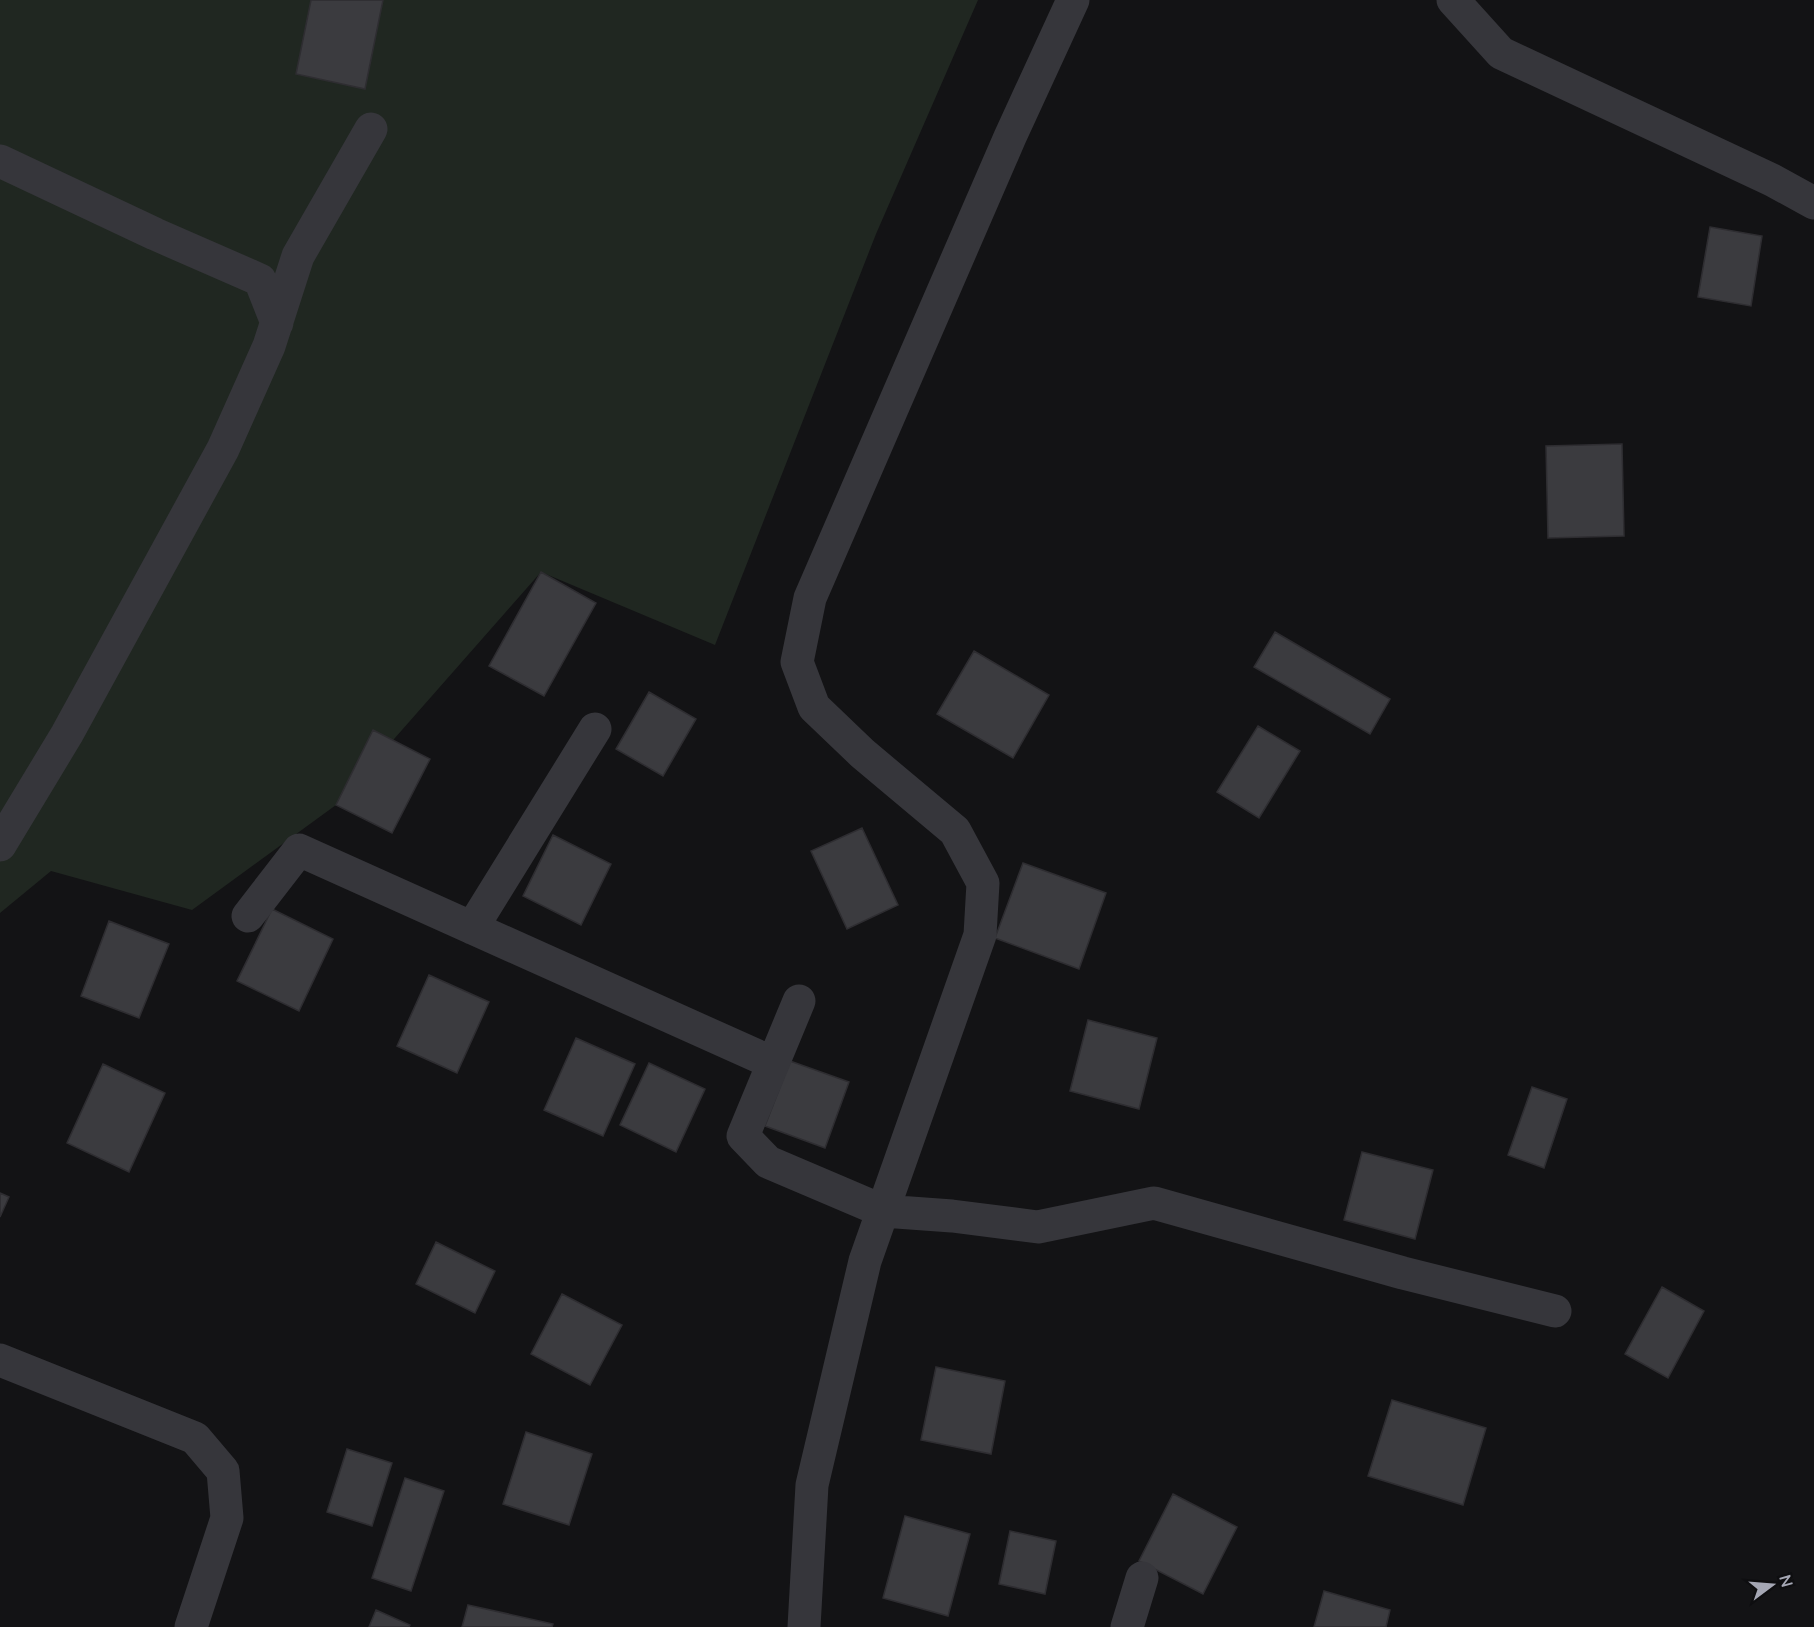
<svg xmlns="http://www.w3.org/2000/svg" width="1814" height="1627" font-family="'Nunito Sans',sans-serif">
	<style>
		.green { fill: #202721 }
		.building { fill: #3b3b3f; stroke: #2e2d31; stroke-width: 1.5 }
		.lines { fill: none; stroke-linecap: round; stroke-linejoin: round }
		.minor { stroke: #36363b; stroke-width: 33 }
	</style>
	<rect width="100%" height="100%" fill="#131315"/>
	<path class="green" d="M 0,0 L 978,0 L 876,234 L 715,645 L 541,572 L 336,805 L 192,910 L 51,871 L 0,913 Z"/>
	<path class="building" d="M 311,0 L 383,0 L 365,89 L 296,74 Z
		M 1710,227 L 1762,236 L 1751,306 L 1698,297 Z
		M 1622,444 L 1624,536 L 1548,538 L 1546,446 Z
		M 541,572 L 596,603 L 544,696 L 489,666 Z
		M 1275,632 L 1390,699 L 1370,734 L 1254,667 Z
		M 974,651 L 1049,695 L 1013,758 L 937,714 Z
		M 649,692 L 696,719 L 663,776 L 616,749 Z
		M 1258,726 L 1300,751 L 1259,818 L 1217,792 Z
		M 373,730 L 430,759 L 392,833 L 336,805 Z
		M 862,828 L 898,905 L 847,929 L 811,851 Z
		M 553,835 L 611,864 L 581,925 L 523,896 Z
		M 1023,863 L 1106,893 L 1079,969 L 995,938 Z
		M 272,909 L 333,939 L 299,1011 L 237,981 Z
		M 109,921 L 169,944 L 139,1018 L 81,996 Z
		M 429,975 L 489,1002 L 457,1073 L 397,1046 Z
		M 1088,1020 L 1157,1038 L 1139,1109 L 1070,1091 Z
		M 576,1038 L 635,1064 L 603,1136 L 544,1110 Z
		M 790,1061 L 849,1082 L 825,1148 L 765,1126 Z
		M 649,1063 L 705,1089 L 676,1152 L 620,1125 Z
		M 103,1064 L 165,1093 L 129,1172 L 67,1143 Z
		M 1532,1087 L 1567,1099 L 1544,1168 L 1508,1155 Z
		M 1362,1152 L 1433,1170 L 1415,1239 L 1344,1220 Z
		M 0,1193 L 9,1197 L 0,1217 Z
		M 436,1242 L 495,1271 L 475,1313 L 416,1284 Z
		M 1662,1287 L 1704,1311 L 1668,1378 L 1625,1354 Z
		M 562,1294 L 622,1325 L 590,1385 L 531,1354 Z
		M 936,1367 L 1005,1381 L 991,1454 L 921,1440 Z
		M 1392,1400 L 1486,1428 L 1463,1505 L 1368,1476 Z
		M 526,1432 L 592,1454 L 569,1525 L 503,1504 Z
		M 347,1449 L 392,1463 L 372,1526 L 327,1512 Z
		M 405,1478 L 444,1491 L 411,1591 L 372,1578 Z
		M 1173,1494 L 1237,1527 L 1203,1594 L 1139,1561 Z
		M 905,1516 L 970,1534 L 948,1616 L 883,1598 Z
		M 1010,1531 L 1056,1541 L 1045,1594 L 999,1584 Z
		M 1324,1591 L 1390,1610 L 1386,1627 L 1314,1627 Z
		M 468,1605 L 553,1624 L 552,1627 L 462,1627 Z
		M 376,1610 L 410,1625 L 409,1627 L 369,1627 Z"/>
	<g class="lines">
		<path class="minor" d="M 1453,0 L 1501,53 L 1772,180 L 1814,203
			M 0,161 L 155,234 L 260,280 L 277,323
			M 0,845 L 67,734 L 223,449 L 269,346 L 298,256 L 371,129
			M 248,916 L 299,850 L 773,1063
			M 472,928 L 595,729
			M 799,1001 L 743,1136 L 768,1162 L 883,1211 L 952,1216 L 1038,1227 L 1154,1203 L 1403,1273 L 1555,1311
			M 0,1360 L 195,1438 L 223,1471 L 227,1518 L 191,1627
			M 804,1627 L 812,1485 L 865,1261 L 980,935 L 983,883 L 955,831 L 862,753 L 814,707 L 797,662 L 810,598 L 1010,137 L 1073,0
			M 1127,1627 L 1142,1578"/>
	</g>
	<g transform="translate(1772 1585) rotate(74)" stroke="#0e0e10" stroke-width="4.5" paint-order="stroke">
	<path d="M0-4.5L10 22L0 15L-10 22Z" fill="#a5a7b4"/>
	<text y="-9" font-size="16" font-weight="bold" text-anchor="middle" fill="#a5a7b4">N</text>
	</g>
</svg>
